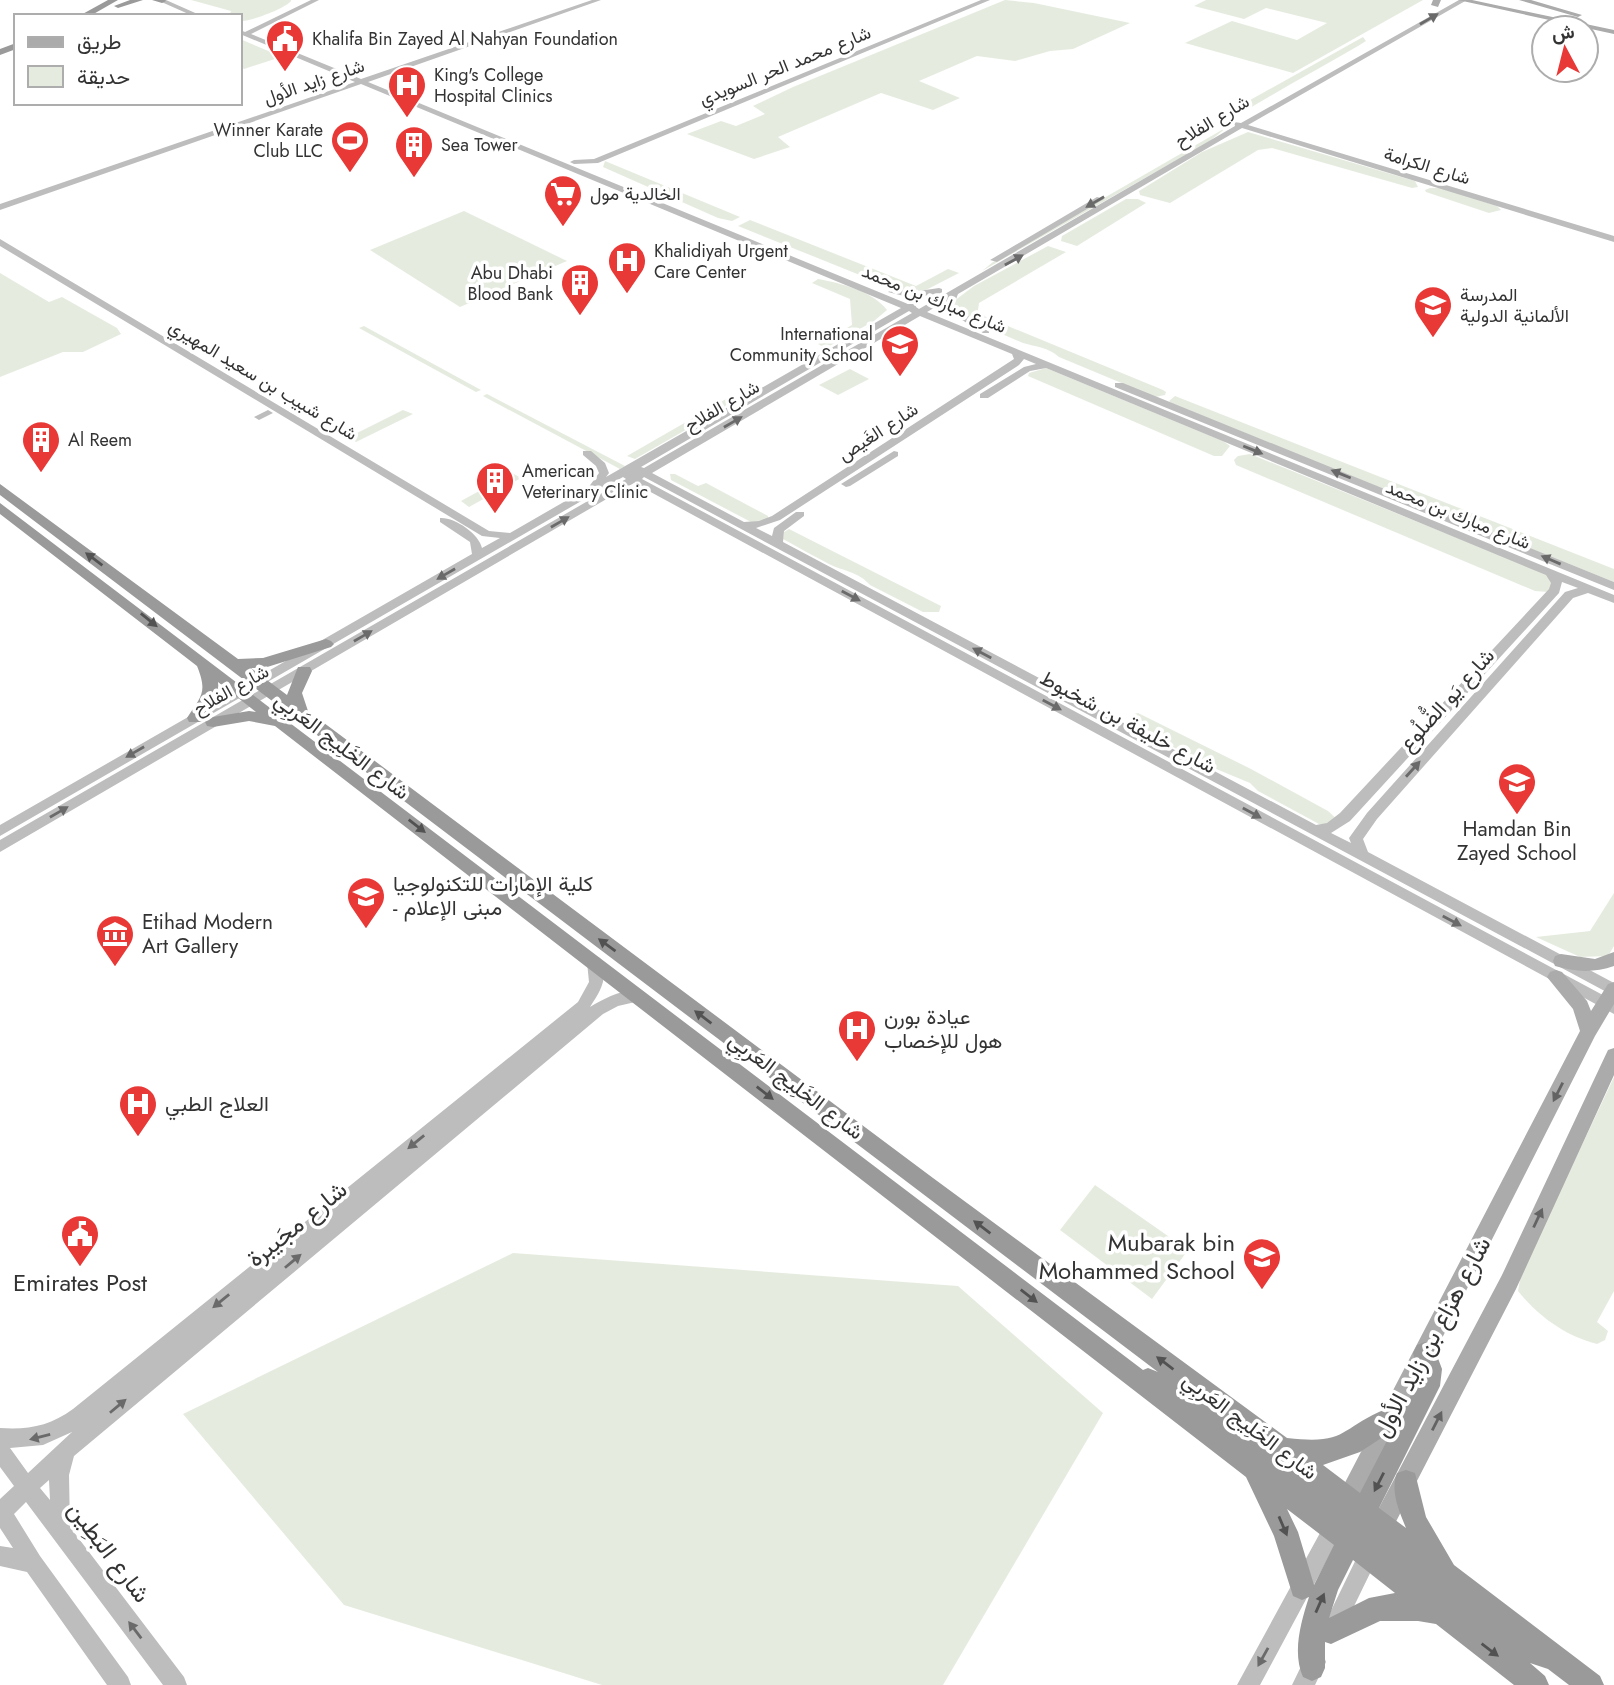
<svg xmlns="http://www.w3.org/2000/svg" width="1614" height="1685" font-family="Jost,Vazirmatn,sans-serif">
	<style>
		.green { fill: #e5ecdf }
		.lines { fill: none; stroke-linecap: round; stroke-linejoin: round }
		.secondary { fill: #bdbdbd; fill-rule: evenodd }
		.primary { fill: #ababab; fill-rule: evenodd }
		.highway { fill: #9a9a9a; fill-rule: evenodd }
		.oneway { fill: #6a6a6a }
		.oneway2 { fill: #525252 }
		.oneway3 { fill: #636363 }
		.labels { text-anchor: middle; stroke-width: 7; stroke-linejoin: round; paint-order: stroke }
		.far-poi-label { font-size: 18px; fill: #333; stroke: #fff; text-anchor: start }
		.far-street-label { font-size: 18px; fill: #333; stroke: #fff }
		.street-label { font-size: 21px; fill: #333; stroke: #fff }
		.poi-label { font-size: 21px; fill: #333; stroke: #fff; text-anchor: start }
		.near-street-label { font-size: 24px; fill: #333; stroke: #fff }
		.near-poi-label { font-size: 24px; fill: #333; stroke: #fff; text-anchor: end }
	</style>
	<rect width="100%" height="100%" fill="#fff"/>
	<path class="green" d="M 191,0 L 291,0 L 291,1 C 286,8 252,21 242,21 L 240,16 L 229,16 L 231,11 Z
		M 1005,0 L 1034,3 L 1130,23 L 1073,49 L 1050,51 L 1015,61 L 977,56 L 919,81 L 960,98 L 933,110 L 881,93 L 778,137 L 790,147 L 754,159 L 687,134 L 721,121 L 736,126 L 765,114 L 753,106 L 793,87 Z
		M 1206,0 L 1423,0 L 1293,73 L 1185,43 L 1232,21 L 1297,40 L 1327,23 L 1266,8 L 1244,19 L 1194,6 Z
		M 1363,37 L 1366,41 L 1358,46 C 1317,70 1277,91 1237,116 L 1227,113 Z
		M 240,39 L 278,55 L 278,58 L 244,69 L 240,66 Z
		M 1227,127 L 1210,141 L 982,271 L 993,262 Z
		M 1248,132 L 1415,181 L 1418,187 L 1412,188 L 1272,148 L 1258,150 L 1170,203 L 1140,195 L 1139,191 L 1202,152 Z
		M 605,161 L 740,217 L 732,221 L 718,218 L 603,167 Z
		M 1430,188 L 1441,188 L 1497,206 L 1501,210 L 1489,213 L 1426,192 L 1425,190 Z
		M 1126,199 L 1138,199 L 1146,203 L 1077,246 L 1061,241 L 1062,236 Z
		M 464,211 L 567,261 L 460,307 L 370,250 Z
		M 750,220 L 916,286 L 948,269 L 959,273 L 924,291 L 902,292 L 738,226 Z
		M 1048,246 L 1066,252 L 979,303 L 978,310 L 986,317 L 1163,390 L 1166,392 L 1165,395 L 1155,397 L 1059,357 C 1048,347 1036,347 1023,343 C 999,333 976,322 953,310 L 954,301 L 974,286 Z
		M 0,273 L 49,302 L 62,297 L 117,328 L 121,334 L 83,352 L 63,352 L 0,377 Z
		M 818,279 C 840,283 873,291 887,310 L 874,321 L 826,348 L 818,344 L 852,325 L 850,299 L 812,283 Z
		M 364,326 L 481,390 L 476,392 L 359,328 Z
		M 1046,368 L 1223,441 L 1230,446 L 1222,456 L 1214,456 L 1028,376 L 1029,373 Z
		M 850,369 L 869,379 L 838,395 L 819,385 Z
		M 487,394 L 625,466 L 620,469 L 483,396 Z
		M 1175,396 L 1614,569 L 1614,582 L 1171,403 L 1169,401 Z
		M 726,399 L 728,402 L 724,408 L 635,459 L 627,456 Z
		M 403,410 L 413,414 L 356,442 L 349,437 Z
		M 1250,454 L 1549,575 L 1554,581 L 1548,592 L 1535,591 L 1236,465 L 1234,460 L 1238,456 Z
		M 512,473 L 521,478 L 469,507 L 461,501 Z
		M 670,474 L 675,474 L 698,486 L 706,483 L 768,516 L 768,520 L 751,522 L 671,480 Z
		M 789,529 L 941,606 L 939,612 L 923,612 L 870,585 C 859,572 843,571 829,564 C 814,556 799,548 783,539 L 784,532 Z
		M 1138,713 L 1251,769 L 1328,811 L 1339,821 L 1327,826 L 1319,824 L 1258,791 L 1250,783 L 1209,766 L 1137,728 L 1132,720 L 1134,714 Z
		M 1614,893 L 1614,946 L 1608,956 L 1580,957 L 1536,937 L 1590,931 Z
		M 1614,1077 L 1614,1291 L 1597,1322 L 1608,1331 L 1605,1340 L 1597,1344 C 1565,1336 1538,1316 1518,1291 L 1521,1274 Z
		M 1095,1185 L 1188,1250 L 1152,1299 L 1060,1230 Z
		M 513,1253 L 958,1286 L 1103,1413 L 943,1685 L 602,1685 L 344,1605 L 183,1414 Z"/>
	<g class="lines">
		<path class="secondary" d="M 157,0 L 166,0 L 202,16 L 193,16 Z
			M 311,0 L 319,0 L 251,34 L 361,79 L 592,0 L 601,0 L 368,82 L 908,304 L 915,304 L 916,307 L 919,309 L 1235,126 L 1234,122 L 1241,123 L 1459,0 L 1467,0 L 1248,125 L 1614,236 L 1614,242 L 1242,128 L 958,294 L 953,307 L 989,329 L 989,333 L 983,333 L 946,310 L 944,302 L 927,312 L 1614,595 L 1614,603 L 1588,593 L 1573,598 L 1377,819 L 1363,839 L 1368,852 L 1614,983 L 1614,996 L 644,477 L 642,479 L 1614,1001 L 1614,1014 L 634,483 L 0,852 L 0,840 L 626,479 L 623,477 L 0,836 L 0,825 L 472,554 L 470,542 L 440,522 L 440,518 C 455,517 479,534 482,548 L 500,538 L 482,536 L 0,246 L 0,239 L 489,531 L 510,533 L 588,488 L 599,473 L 596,466 L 583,455 L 583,451 L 591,451 L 605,463 L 609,473 L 606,477 L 901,308 L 361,84 L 0,210 L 0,204 L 355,82 L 240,34 L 240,30 L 245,32 ZM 909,311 L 912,313 L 644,468 L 641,467 ZM 920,316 L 1012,354 L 1014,359 L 772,516 L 759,521 L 744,522 L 652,473 ZM 1024,359 L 1036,364 L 1024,367 L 980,394 L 980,398 L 988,398 L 1030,371 L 1046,368 L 1546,575 L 1551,583 L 1549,589 L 1340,813 L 1327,823 L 1316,825 L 783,542 L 784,531 L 804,516 L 804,512 L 796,512 L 774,528 L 772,536 L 756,528 L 780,520 L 1019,365 ZM 1562,582 L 1578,588 L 1565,592 L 1367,813 L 1349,838 L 1351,843 L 1331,833 L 1350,821 L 1559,593 Z
			M 981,0 L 990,0 L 598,163 L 574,164 L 570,162 L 574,160 L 594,159 Z
			M 1097,197 L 1104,199 L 997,262 L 990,260 Z
			M 939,288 L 942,289 L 942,293 L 912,298 L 888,292 L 893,289 L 912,292 Z
			M 1115,383 L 1123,383 L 1614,582 L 1614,590 L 1115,387 Z
			M 268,410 L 273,413 L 259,420 L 254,417 Z
			M 894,451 L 898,452 L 898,456 L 850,486 L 846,487 L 841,484 Z
			M 595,956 L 600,958 C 609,978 601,990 590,1007 C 604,998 628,986 644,992 L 647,996 L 644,1000 L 618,1006 L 603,1014 L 74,1456 L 69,1475 L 70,1527 L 184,1677 L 187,1685 L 163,1685 L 26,1502 L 14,1514 L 40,1556 L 128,1677 L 131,1685 L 107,1685 L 27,1572 L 0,1566 L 0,1546 L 13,1548 L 0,1528 L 0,1499 L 14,1486 L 0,1467 L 0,1428 C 28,1430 50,1426 73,1409 L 578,1002 L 589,982 L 587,962 L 590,958 ZM 72,1432 L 28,1473 L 10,1448 L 43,1445 ZM 49,1480 L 50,1500 L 40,1488 Z
			M 1333,1519 L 1340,1522 L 1343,1529 L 1340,1536 L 1260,1685 L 1237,1685 L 1326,1522 Z
			M 1368,1546 L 1375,1549 L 1378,1556 L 1375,1563 L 1340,1635 L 1333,1638 L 1326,1635 L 1323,1628 L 1326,1621 L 1361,1549 Z
			M 1315,1651 L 1323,1654 L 1326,1662 L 1315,1685 L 1292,1685 L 1307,1654 Z"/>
		<path class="primary" d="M 1433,0 L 1441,0 L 1438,7 L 1431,5 Z
			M 1458,0 L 1472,0 L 1614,30 L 1614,34 Z
			M 1519,0 L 1531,0 L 1582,15 L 1578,17 Z
			M 1614,952 L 1614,966 C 1594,973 1575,972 1555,966 L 1553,961 L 1555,956 L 1561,954 L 1595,959 Z
			M 1556,970 L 1562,972 L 1587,1001 L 1591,1011 L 1608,984 L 1614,982 L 1614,1004 L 1595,1036 L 1353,1514 L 1345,1517 L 1337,1514 L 1334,1506 L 1337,1498 L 1580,1031 L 1573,1009 L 1547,977 L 1550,972 Z
			M 1614,1048 L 1614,1075 L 1516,1289 L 1387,1539 L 1379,1542 L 1371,1539 L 1368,1531 L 1371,1523 L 1502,1275 L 1608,1050 Z"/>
		<path class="highway" d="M 108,0 L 118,0 L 90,16 L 79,16 Z
			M 130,0 L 143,0 L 118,8 L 114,6 Z
			M 152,0 L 165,0 L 166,1 L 162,3 Z
			M 16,43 L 16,49 L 0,55 L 0,49 Z
			M 0,484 L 238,659 L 263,658 L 326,639 L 331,641 L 334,644 L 331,647 L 264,668 L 251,668 L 287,695 L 298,667 L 310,667 L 312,671 L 302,693 L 308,711 L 933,1178 L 1287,1438 C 1348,1445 1338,1429 1386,1409 L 1394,1413 L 1398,1420 C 1411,1395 1422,1382 1413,1353 L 1417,1345 L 1425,1342 L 1433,1345 L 1442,1369 L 1440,1386 L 1379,1508 L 1406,1528 C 1399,1511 1390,1491 1397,1473 L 1406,1470 L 1415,1473 L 1426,1517 L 1454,1565 L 1600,1676 L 1604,1685 L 1569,1685 L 1548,1669 L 1530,1663 L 1545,1676 L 1549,1685 L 1514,1685 L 1436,1624 L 1418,1621 L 1380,1621 L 1331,1644 L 1325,1642 L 1325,1668 L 1321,1677 L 1312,1681 L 1303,1677 C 1292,1652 1301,1622 1309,1597 L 1302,1600 L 1293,1596 L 1274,1536 L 1246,1477 L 275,726 L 249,721 L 213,727 L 207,726 L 205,722 L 207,718 L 249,711 L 256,712 L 218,682 L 219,697 L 201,722 L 189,722 L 187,718 C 201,696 208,693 197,666 L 0,514 L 0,503 L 1143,1370 L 1148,1368 L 1158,1372 L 0,495 ZM 1392,1431 L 1360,1493 L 1323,1465 L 1360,1452 ZM 1287,1509 L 1334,1545 L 1314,1585 L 1298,1532 ZM 1353,1560 L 1395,1593 L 1369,1598 L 1329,1618 L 1338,1590 Z"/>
	</g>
	<defs><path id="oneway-solid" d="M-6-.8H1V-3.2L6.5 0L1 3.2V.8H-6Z" transform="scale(1.75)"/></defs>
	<g class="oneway">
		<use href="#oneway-solid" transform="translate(1429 19) rotate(-30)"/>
		<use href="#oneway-solid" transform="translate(1095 202) rotate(150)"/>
		<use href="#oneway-solid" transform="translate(1014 260) rotate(-29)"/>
		<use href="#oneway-solid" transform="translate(733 422) rotate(-30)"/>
		<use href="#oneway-solid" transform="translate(1253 450) rotate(22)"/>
		<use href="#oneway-solid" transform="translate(1341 474) rotate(-158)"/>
		<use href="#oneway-solid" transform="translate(560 522) rotate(-30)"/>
		<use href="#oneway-solid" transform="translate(1551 560) rotate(-157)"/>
		<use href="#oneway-solid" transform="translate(446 574) rotate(150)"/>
		<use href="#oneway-solid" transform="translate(851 596) rotate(28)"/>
		<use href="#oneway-solid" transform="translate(363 636) rotate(-30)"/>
		<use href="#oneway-solid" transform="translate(982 653) rotate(-152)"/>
		<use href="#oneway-solid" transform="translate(1052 705) rotate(28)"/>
		<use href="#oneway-solid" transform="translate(135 752) rotate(150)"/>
		<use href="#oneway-solid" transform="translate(1413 769) rotate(-48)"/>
		<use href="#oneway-solid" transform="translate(59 812) rotate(-30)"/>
		<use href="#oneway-solid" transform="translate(1252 813) rotate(29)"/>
		<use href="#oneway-solid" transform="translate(1452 921) rotate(28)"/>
		<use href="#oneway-solid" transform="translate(416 1142) rotate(141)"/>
		<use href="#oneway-solid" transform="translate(293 1261) rotate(-40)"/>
		<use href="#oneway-solid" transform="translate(221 1301) rotate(141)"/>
		<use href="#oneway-solid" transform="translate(118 1406) rotate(-40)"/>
		<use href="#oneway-solid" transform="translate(40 1437) rotate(166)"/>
		<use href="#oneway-solid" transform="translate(135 1630) rotate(-127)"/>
		<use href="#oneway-solid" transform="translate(1263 1657) rotate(119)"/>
	</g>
	<g class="oneway2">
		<use href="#oneway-solid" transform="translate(94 559) rotate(-143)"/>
		<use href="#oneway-solid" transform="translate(149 620) rotate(39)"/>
		<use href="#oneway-solid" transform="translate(417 826) rotate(38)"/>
		<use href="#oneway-solid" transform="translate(607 945) rotate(-144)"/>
		<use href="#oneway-solid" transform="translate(703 1017) rotate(-143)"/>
		<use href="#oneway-solid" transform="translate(765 1093) rotate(38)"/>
		<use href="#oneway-solid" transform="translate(982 1227) rotate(-143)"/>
		<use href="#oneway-solid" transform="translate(1029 1296) rotate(38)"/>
		<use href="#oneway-solid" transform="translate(1165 1363) rotate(-143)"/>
		<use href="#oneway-solid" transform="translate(1379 1482) rotate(117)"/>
		<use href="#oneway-solid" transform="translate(1283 1526) rotate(67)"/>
		<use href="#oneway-solid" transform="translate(1320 1603) rotate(-66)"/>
		<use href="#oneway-solid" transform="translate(1490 1650) rotate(37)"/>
	</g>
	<g class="oneway3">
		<use href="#oneway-solid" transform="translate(1558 1092) rotate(117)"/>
		<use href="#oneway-solid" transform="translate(1538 1218) rotate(-65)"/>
		<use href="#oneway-solid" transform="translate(1437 1421) rotate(-63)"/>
	</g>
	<defs>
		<symbol id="civic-pin" viewBox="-11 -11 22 30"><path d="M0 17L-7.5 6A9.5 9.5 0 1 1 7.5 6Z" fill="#e83937" stroke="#fff"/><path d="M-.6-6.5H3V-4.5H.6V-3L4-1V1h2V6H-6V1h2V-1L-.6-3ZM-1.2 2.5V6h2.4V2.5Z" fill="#fff"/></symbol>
		<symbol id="hospital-pin" viewBox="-11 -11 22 30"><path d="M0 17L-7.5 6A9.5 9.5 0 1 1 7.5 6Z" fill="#e83937" stroke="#fff"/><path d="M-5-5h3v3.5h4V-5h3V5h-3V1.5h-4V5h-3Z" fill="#fff"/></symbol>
		<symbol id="stadium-pin" viewBox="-11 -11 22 30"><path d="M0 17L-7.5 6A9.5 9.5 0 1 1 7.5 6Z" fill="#e83937" stroke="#fff"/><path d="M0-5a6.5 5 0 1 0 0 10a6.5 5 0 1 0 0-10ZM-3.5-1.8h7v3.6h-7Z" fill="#fff"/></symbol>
		<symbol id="building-pin" viewBox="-11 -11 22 30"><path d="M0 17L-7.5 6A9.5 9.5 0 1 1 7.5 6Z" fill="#e83937" stroke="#fff"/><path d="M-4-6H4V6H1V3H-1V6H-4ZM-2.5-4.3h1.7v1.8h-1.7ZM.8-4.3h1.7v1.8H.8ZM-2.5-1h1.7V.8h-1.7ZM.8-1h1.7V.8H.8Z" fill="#fff"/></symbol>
		<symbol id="supermarket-pin" viewBox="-11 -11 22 30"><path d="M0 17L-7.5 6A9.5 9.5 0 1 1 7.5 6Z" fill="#e83937" stroke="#fff"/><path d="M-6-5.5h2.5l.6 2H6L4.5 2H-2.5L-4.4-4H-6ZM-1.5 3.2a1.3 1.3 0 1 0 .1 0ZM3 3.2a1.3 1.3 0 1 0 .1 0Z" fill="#fff"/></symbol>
		<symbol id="school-pin" viewBox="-11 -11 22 30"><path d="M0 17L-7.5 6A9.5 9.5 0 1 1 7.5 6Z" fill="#e83937" stroke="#fff"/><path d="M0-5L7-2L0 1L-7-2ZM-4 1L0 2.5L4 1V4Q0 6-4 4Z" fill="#fff"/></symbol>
		<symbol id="museum-pin" viewBox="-11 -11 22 30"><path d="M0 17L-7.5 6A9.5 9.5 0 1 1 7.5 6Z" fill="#e83937" stroke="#fff"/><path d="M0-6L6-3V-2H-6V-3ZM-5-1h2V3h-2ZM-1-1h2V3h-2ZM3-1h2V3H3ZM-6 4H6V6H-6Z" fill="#fff"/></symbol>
	</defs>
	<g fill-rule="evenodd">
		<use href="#civic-pin" x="263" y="17" width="44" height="60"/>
		<use href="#hospital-pin" x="385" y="63" width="44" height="60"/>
		<use href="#stadium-pin" x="328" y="118" width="44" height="60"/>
		<use href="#building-pin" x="392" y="123" width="44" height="60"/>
		<use href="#supermarket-pin" x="541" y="172" width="44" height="60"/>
		<use href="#hospital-pin" x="605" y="239" width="44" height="60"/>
		<use href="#building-pin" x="558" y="261" width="44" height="60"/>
		<use href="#school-pin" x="1411" y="283" width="44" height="60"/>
		<use href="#school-pin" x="878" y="322" width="44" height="60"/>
		<use href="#building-pin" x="19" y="418" width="44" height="60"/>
		<use href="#building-pin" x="473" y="459" width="44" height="60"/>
		<use href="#school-pin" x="1495" y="760" width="44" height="60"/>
		<use href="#school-pin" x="344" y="874" width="44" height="60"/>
		<use href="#museum-pin" x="93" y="912" width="44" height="60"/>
		<use href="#hospital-pin" x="835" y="1007" width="44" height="60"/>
		<use href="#hospital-pin" x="116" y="1082" width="44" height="60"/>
		<use href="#civic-pin" x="58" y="1212" width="44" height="60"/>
		<use href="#school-pin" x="1240" y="1235" width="44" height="60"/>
	</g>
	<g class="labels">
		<g class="far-poi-label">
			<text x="312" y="45">Khalifa Bin Zayed Al Nahyan Foundation</text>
			<text x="434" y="81">King's College<tspan x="434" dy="21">Hospital Clinics</tspan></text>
			<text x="323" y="136" text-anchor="end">Winner Karate<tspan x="323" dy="21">Club LLC</tspan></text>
			<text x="441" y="151">Sea Tower</text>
			<text x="590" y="200">الخالدية مول</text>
			<text x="654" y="257">Khalidiyah Urgent<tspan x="654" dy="21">Care Center</tspan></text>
			<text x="553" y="279" text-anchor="end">Abu Dhabi<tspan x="553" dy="21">Blood Bank</tspan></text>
			<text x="1460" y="301">المدرسة<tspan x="1460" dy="21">الألمانية الدولية</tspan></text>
			<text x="873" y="340" text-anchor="end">International<tspan x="873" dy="21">Community School</tspan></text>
			<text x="68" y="446">Al Reem</text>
			<text x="522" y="477">American<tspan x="522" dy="21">Veterinary Clinic</tspan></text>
		</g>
		<g class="far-street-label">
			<text transform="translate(785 66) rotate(-22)" y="6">شارع محمد الحر السويدي</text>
			<text transform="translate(314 82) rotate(-19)" y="6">شارع زايد الأول</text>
			<text transform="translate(1212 121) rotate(-31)" y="6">شارع الفلاح</text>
			<text transform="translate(1427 166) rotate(17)" y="6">شارع الكرامة</text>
			<text transform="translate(934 299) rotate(22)" y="6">شارع مبارك بن محمد</text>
			<text transform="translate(263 380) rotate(31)" y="6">شارع شبيب بن سعيد المهيري</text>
			<text transform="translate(722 406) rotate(-30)" y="6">شارع الفلاح</text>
			<text transform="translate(878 432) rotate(-33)" y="6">شارع الغَيص</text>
			<text transform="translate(1458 515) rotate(22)" y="6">شارع مبارك بن محمد</text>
			<text transform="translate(231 690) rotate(-29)" y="6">شارع الفلاح</text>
		</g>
		<g class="street-label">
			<text transform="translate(1447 700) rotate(-48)" y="7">شارع يَو الضُّلُوع</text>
			<text transform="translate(1128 722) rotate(28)" y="7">شارع خليفة بن شخبوط</text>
			<text transform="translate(342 746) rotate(37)" y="7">شارع الخَلِيج العَربِي</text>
			<text transform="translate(796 1086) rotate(37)" y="7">شارع الخَلِيج العَربِي</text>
			<text transform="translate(1250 1426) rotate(37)" y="7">شارع الخَلِيج العَربِي</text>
		</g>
		<g class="poi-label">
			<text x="1517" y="836" text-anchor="middle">Hamdan Bin<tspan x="1517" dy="24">Zayed School</tspan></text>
			<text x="393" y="891">كلية الإمارات للتكنولوجيا<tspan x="393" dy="24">- مبنى الإعلام</tspan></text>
			<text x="142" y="929">Etihad Modern<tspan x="142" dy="24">Art Gallery</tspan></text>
			<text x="884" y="1024">عيادة بورن<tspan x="884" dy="24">هول للإخصاب</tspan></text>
			<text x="165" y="1111">العلاج الطبي</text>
		</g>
		<g class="near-street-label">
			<text transform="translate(297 1224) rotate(-39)" y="8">شارع مجَيبرة</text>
			<text transform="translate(1432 1337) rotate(-62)" y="8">شارع هزاع بن زايد الأول</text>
			<text transform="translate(109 1552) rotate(53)" y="8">شارع البَطِين</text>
		</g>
		<g class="near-poi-label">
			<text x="1235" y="1251">Mubarak bin<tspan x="1235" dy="28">Mohammed School</tspan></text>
			<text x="80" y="1291" text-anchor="middle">Emirates Post</text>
		</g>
	</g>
	<rect x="14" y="14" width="228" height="91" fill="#ffffff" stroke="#adadad" stroke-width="2"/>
	<rect x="28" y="37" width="35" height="10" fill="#ababab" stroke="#adadad" stroke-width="2"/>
	<text x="77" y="49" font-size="21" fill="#333333">طريق</text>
	<rect x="28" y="66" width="35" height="21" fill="#e5ecdf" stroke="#adadad" stroke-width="2"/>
	<text x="77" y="84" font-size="21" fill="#333333">حديقة</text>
	<g transform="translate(1565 49) rotate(353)"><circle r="33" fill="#ffffff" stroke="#adadad" stroke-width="2"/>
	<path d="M0-5L12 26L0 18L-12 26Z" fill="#e83937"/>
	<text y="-10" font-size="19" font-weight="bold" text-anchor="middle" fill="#333333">ش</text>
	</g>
</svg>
